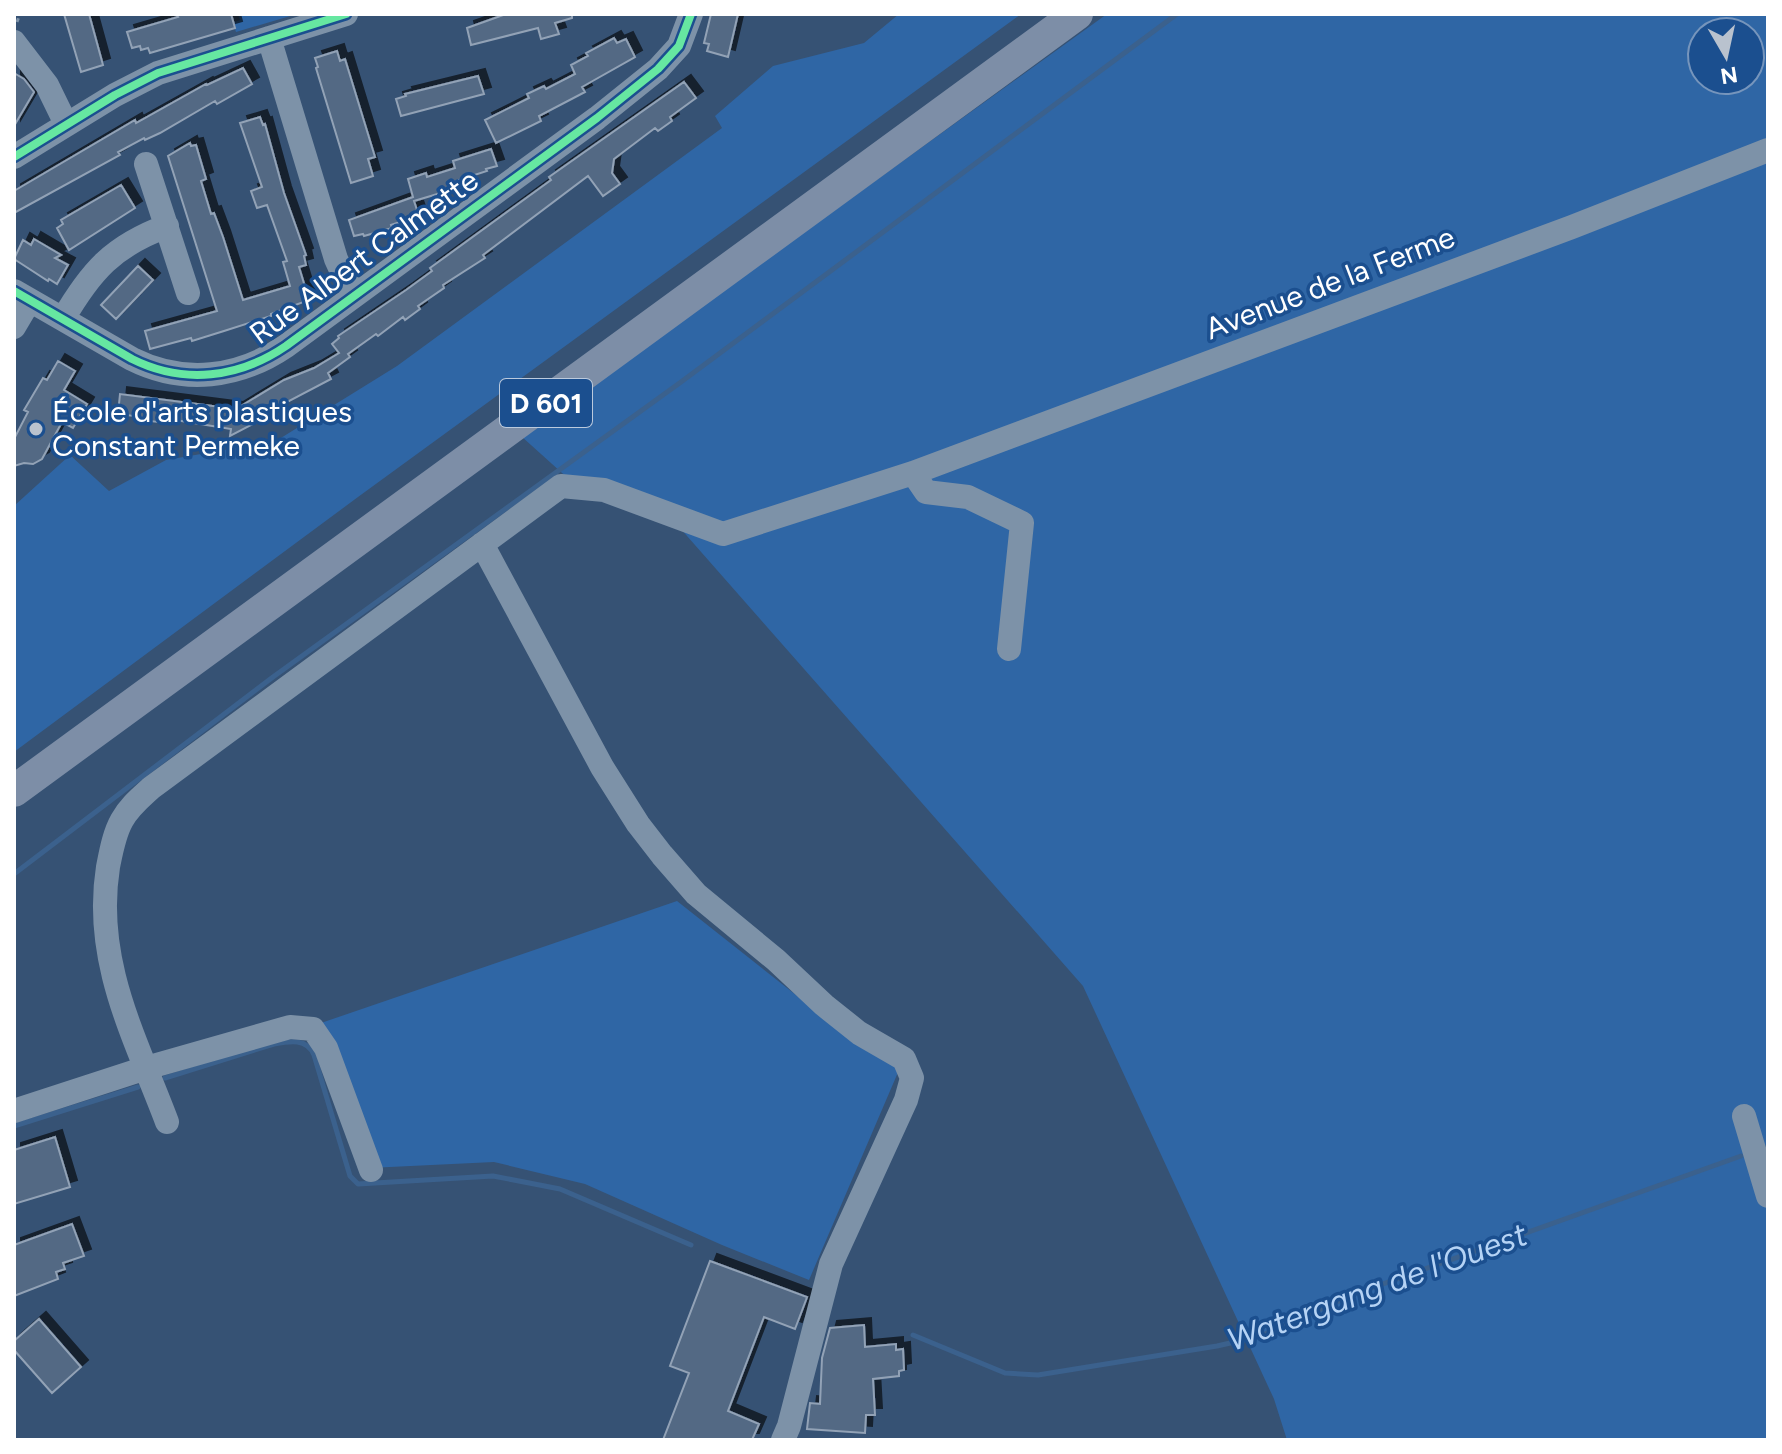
<svg xmlns="http://www.w3.org/2000/svg" width="1782" height="1454" font-family="Figtree,sans-serif">
	<style>
		.green { fill: #2f66a5; fill-rule: evenodd }
		.lines { fill: none; stroke-linecap: round; stroke-linejoin: round }
		.stream { stroke: #3b618d; stroke-width: 5 }
		.building { fill: #526984; stroke: #92a2b6; stroke-width: 2; filter: url(#shadow) }
		.path { stroke: #7d92a8; stroke-width: 3; stroke-dasharray: 4 6; stroke-linecap: butt }
		.minor { stroke: #7d92a8; stroke-width: 24 }
		.major { stroke: #7d8ea7; stroke-width: 32 }
		.cycleway-casing { stroke: #1b4f8f; stroke-width: 13 }
		.cycleway { stroke: #66e7a1; stroke-width: 8 }
		.poi-dot { fill: #b9c2ce; stroke: #1b4f8f; stroke-width: 3 }
		.labels { text-anchor: middle; stroke-width: 7; stroke-linejoin: round; paint-order: stroke }
		.shield { fill: #1b4f8f; stroke: #bbcadd; stroke-width: 2 }
		.shield-label { font-size: 28px; font-weight: bold; fill: #fff }
		.street-label { font-size: 30px; fill: #fff; stroke: #1b4f8f }
		.poi-label { font-size: 30px; fill: #fff; stroke: #1b4f8f; text-anchor: start }
		.water-label { font-size: 32px; font-style: italic; fill: #b5d3f5; stroke: #1b4f8f }
	</style>
	<defs>
		<filter id="shadow"><feDropShadow dx="7" dy="-7" stdDeviation="0" flood-color="#0009"/></filter>
	</defs>
	<rect width="100%" height="100%" fill="#365274"/>
	<path class="green" d="M 238,14 L 297,14 L 236,32 L 233,23 L 240,20 Z
		M 899,14 L 1021,14 L 358,497 L 14,752 L 14,506 L 70,455 L 109,491 L 166,460 L 276,441 L 397,366 L 722,128 L 715,116 L 773,66 L 864,43 Z
		M 1107,14 L 1768,14 L 1768,1440 L 1287,1440 L 1274,1399 L 1083,986 L 680,528 L 582,491 L 521,436 ZM 1702,32 L 1750,32 L 1750,80 L 1702,80 Z
		M 677,901 L 815,1010 L 899,1070 L 809,1280 L 722,1245 L 585,1184 L 494,1162 L 369,1168 L 321,1023 Z"/>
	<g class="lines">
		<path class="stream" d="M 14,874 L 273,677 L 681,382 L 1177,14
			M 165,1078 L 274,1044 C 290,1041 307,1038 314,1055 L 350,1176 L 358,1184 L 493,1176 L 560,1189 L 691,1245
			M 14,1126 L 138,1087
			M 1767,1147 L 1768,1146
			M 913,1335 L 1005,1373 L 1038,1375 L 1217,1346 L 1261,1336 L 1352,1295 L 1741,1156"/>
	</g>
	<path class="building" d="M 64,14 L 89,14 L 103,65 L 81,72 Z
		M 176,14 L 231,14 L 235,28 L 150,53 L 148,48 L 141,50 L 140,46 L 132,48 L 127,32 L 178,17 Z
		M 506,14 L 572,14 L 572,18 L 555,23 L 559,34 L 541,39 L 538,28 L 471,45 L 467,28 Z
		M 711,14 L 738,14 L 728,57 L 707,51 L 709,44 L 704,43 Z
		M 614,38 L 617,43 L 626,39 L 635,57 L 582,87 L 585,92 L 539,116 L 541,121 L 496,143 L 485,120 L 529,98 L 527,94 L 544,86 L 546,89 L 575,74 L 571,65 L 588,56 L 586,53 Z
		M 337,51 L 340,61 L 345,59 L 375,157 L 368,159 L 373,176 L 351,183 L 316,68 L 318,67 L 315,58 Z
		M 243,68 L 252,84 L 217,104 L 215,101 L 160,133 L 145,140 L 144,138 L 118,152 L 120,155 L 14,213 L 14,191 L 135,120 L 136,123 L 206,84 L 207,85 Z
		M 14,73 L 24,79 L 34,92 L 14,126 Z
		M 478,76 L 484,94 L 401,116 L 396,99 L 406,96 L 405,94 Z
		M 684,82 L 696,98 L 670,117 L 672,121 L 658,131 L 655,128 L 614,159 L 612,173 L 620,184 L 603,196 L 588,176 L 483,255 L 485,258 L 443,285 L 444,288 L 418,306 L 420,309 L 405,320 L 403,317 L 378,336 L 376,334 L 348,354 L 350,357 L 328,373 L 331,379 L 266,413 L 268,416 L 230,436 L 231,429 L 169,419 L 168,423 L 149,421 L 150,418 L 118,414 L 120,394 L 236,409 L 284,380 L 314,368 L 339,353 L 332,344 L 339,338 L 338,336 L 406,290 L 432,271 L 430,268 L 551,180 L 549,177 Z
		M 260,117 L 263,125 L 265,124 L 284,193 L 306,255 L 304,256 L 306,265 L 299,267 L 309,300 L 271,314 L 271,316 L 224,331 L 192,341 L 191,338 L 150,349 L 145,331 L 217,311 L 168,156 L 190,143 L 191,146 L 196,145 L 206,179 L 201,181 L 211,214 L 214,213 L 223,237 L 243,300 L 290,286 L 283,262 L 287,261 L 267,205 L 257,208 L 251,191 L 262,187 L 240,123 Z
		M 491,149 L 497,166 L 486,169 L 487,171 L 459,180 L 461,187 L 414,201 L 419,216 L 391,225 L 392,228 L 364,236 L 363,234 L 354,236 L 349,220 L 413,197 L 408,179 L 426,173 L 427,177 L 455,168 L 453,161 Z
		M 121,185 L 135,208 L 69,250 L 57,228 L 63,224 L 61,220 Z
		M 34,239 L 61,255 L 55,258 L 68,265 L 57,284 L 49,279 L 48,281 L 14,259 L 23,240 L 31,245 Z
		M 138,266 L 153,280 L 116,319 L 101,305 Z
		M 58,361 L 75,371 L 64,390 L 87,404 L 73,428 L 62,422 L 42,459 L 33,464 L 24,463 L 14,466 L 14,439 L 28,412 L 24,410 L 43,378 L 47,380 Z
		M 55,1137 L 70,1187 L 14,1204 L 14,1150 Z
		M 72,1224 L 84,1256 L 63,1263 L 65,1269 L 56,1272 L 58,1279 L 14,1296 L 14,1245 Z
		M 710,1261 L 807,1297 L 806,1300 L 795,1329 L 764,1317 L 728,1411 L 759,1424 L 752,1440 L 663,1440 L 689,1373 L 670,1366 Z
		M 39,1319 L 81,1367 L 52,1393 L 14,1350 L 14,1341 Z
		M 864,1325 L 865,1347 L 896,1344 L 896,1350 L 903,1349 L 904,1370 L 899,1371 L 899,1376 L 873,1379 L 875,1415 L 866,1415 L 865,1433 L 807,1429 L 810,1403 L 820,1404 L 822,1358 L 830,1328 Z"/>
	<g class="lines">
		<path class="path" d="M 17,22 L 20,14"/>
		<path class="minor" d="M 269,38 L 336,259 L 346,281 L 357,294
			M 14,42 L 47,85 L 66,124
			M 14,157 L 115,95 L 158,73 L 346,14
			M 146,164 L 188,293
			M 14,291 L 132,359 C 184,385 239,378 286,346 L 597,118 L 658,69 L 679,46 L 691,14
			M 63,319 C 91,271 113,246 167,226
			M 14,327 L 30,300
			M 913,473 L 926,492 L 968,497 L 1022,523 L 1009,649
			M 482,544 L 602,767 L 638,824 L 662,855 L 696,894 L 776,960 L 824,1005 L 859,1033 L 904,1059 L 912,1078 L 906,1100 L 831,1264 L 789,1426 L 783,1440
			M 14,1111 L 146,1068 L 290,1027 L 313,1029 L 326,1048 L 371,1170
			M 1744,1116 L 1768,1196
			M 167,1122 C 135,1037 93,961 108,867 C 111,852 114,834 122,820 C 129,807 140,798 151,788 L 561,486 L 604,490 L 723,534 L 913,473 L 1572,227 L 1768,150"/>
		<path class="major" d="M 14,791 L 1077,14"/>
		<defs>
			<path id="cycleway" d="M 14,157 L 115,95 L 158,73 L 346,14
				M 14,291 L 132,359 C 184,385 239,378 286,346 L 597,118 L 658,69 L 679,46 L 691,14"/>
		</defs>
		<use href="#cycleway" class="cycleway-casing"/>
		<use href="#cycleway" class="cycleway"/>
	</g>
	<circle class="poi-dot" cx="36" cy="429" r="8"/>
	<g class="labels">
		<rect class="shield" x="500" y="379" width="92" height="48" rx="6"/>
		<g class="shield-label">
			<text x="546" y="413">D 601</text>
		</g>
		<g class="street-label">
			<text transform="translate(364 257) rotate(-36)" y="10">Rue Albert Calmette</text>
			<text transform="translate(1330 283) rotate(-21)" y="10">Avenue de la Ferme</text>
		</g>
		<g class="poi-label">
			<text x="52" y="422">École d'arts plastiques<tspan x="52" dy="34">Constant Permeke</tspan></text>
		</g>
		<g class="water-label">
			<text transform="translate(1377 1287) rotate(-20)" y="11">Watergang de l'Ouest</text>
		</g>
	</g>
	<rect width="1782" height="1454" fill="none" stroke="#ffffff" stroke-width="32"/>
	<g transform="translate(1726 56) rotate(171)"><circle r="38" fill="#1b4f8f" stroke="#7695bc" stroke-width="2"/>
	<path d="M0-6L14 30L0 20L-14 30Z" fill="#b9c2ce"/>
	<text y="-12" font-size="22" font-weight="bold" text-anchor="middle" fill="#ffffff">N</text>
	</g>
</svg>
